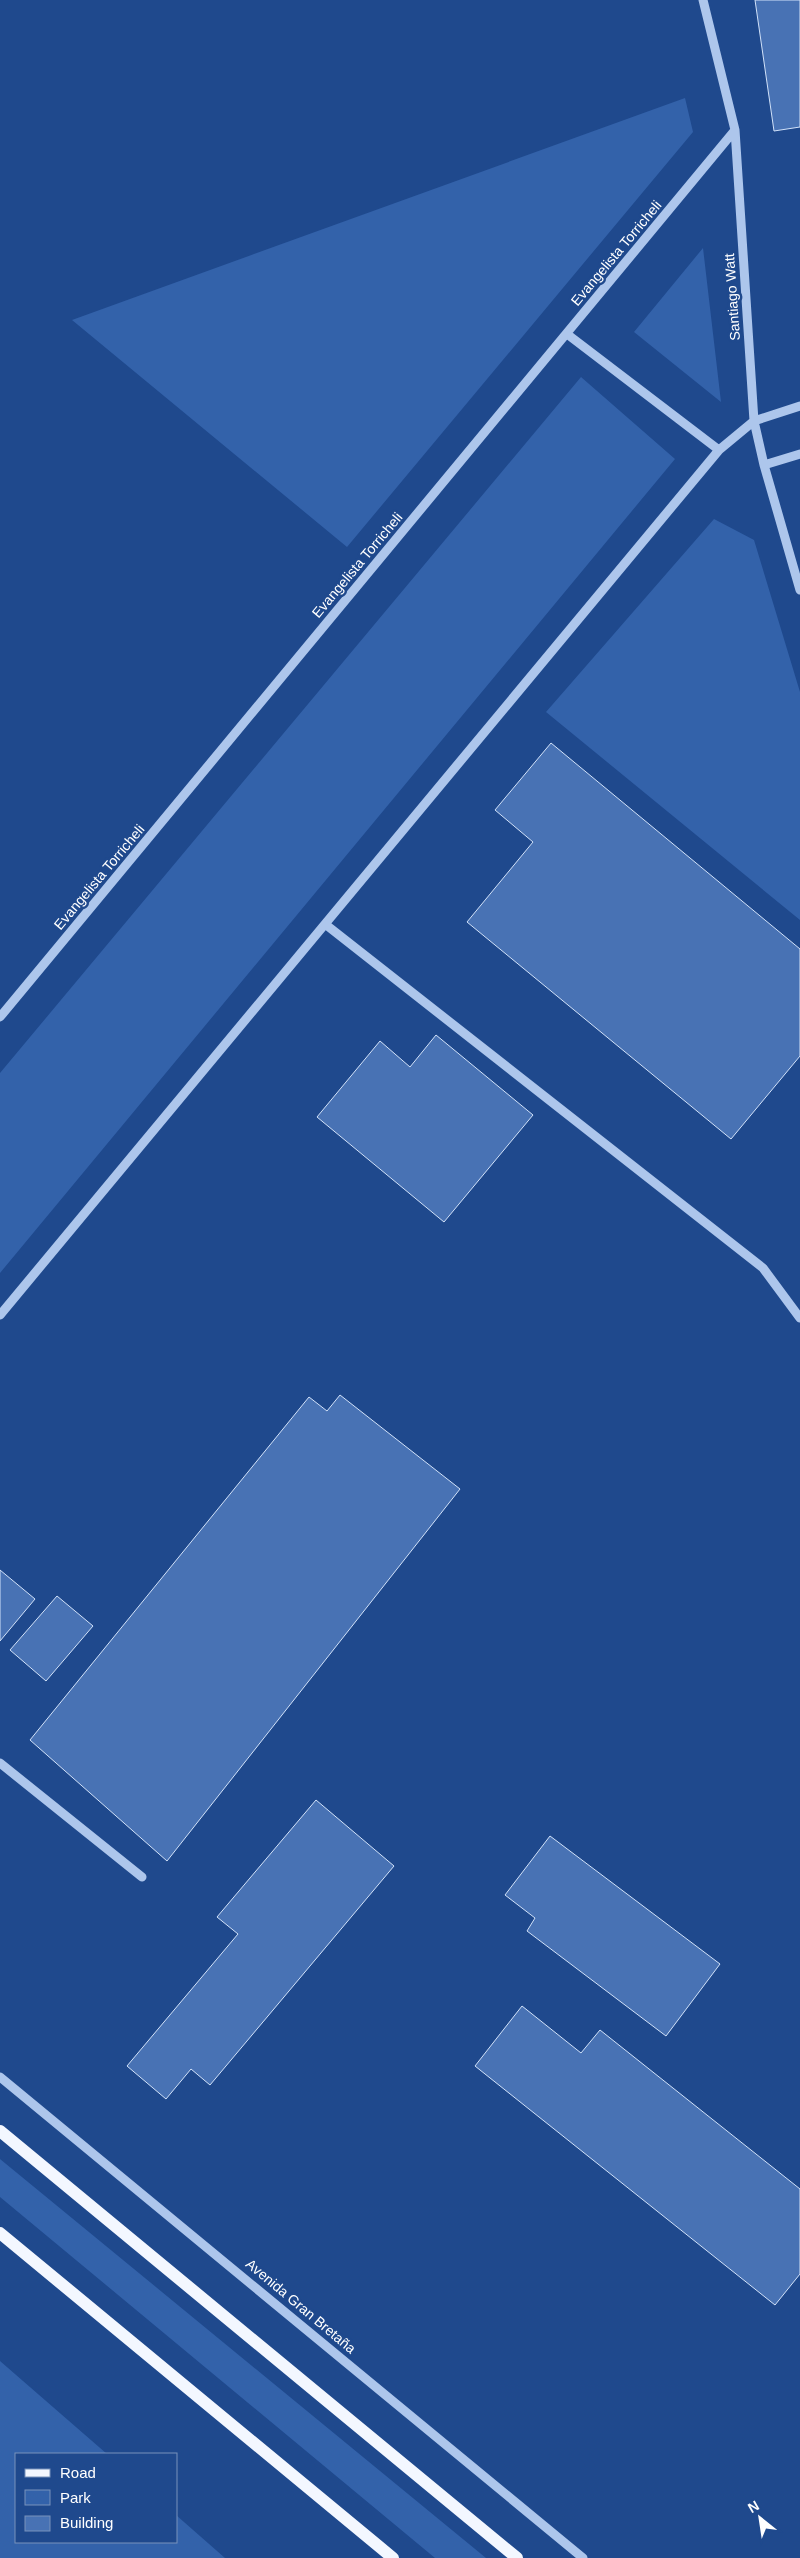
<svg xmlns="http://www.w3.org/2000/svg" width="800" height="2558" font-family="Arial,sans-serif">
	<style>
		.green { fill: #3362aa }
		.building { fill: #4872b4; stroke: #d2e2f9 }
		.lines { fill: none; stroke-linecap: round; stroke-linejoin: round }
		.minor { stroke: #adc6ec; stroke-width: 9 }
		.major { stroke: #f3f7ff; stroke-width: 12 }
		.labels { text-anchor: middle; stroke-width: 5; stroke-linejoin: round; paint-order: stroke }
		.street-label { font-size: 14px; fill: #fff; stroke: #1f498d }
	</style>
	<rect width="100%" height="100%" fill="#1f498d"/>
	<path class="green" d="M 685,98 L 693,132 L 347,547 L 72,320 Z
		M 703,248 L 721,402 L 634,332 Z
		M 581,377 L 675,459 L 0,1273 L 0,1073 Z
		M 714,519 L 754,540 L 800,692 L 800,920 L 546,712 Z
		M 0,2159 L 486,2558 L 435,2558 L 0,2197 Z
		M 0,2361 L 107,2454 L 16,2454 L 16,2542 L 176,2542 L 176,2515 L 225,2558 L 0,2558 Z"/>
	<path class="building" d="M 755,0 L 800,0 L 800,127 L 774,131 Z
		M 551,743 L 800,949 L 800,1056 L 731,1139 L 467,922 L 533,842 L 495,810 Z
		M 436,1035 L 533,1115 L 444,1222 L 317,1117 L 380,1041 L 410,1067 Z
		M 340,1395 L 460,1489 L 167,1861 L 30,1740 L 309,1397 L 327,1411 Z
		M 0,1570 L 35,1599 L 0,1641 Z
		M 57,1596 L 93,1626 L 46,1681 L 10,1650 Z
		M 316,1800 L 394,1866 L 210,2085 L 191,2069 L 166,2099 L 127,2066 L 238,1934 L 217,1917 Z
		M 550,1836 L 720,1964 L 666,2036 L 527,1931 L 535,1918 L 505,1895 Z
		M 522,2006 L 581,2053 L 600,2030 L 800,2189 L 800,2274 L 775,2305 L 475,2066 Z"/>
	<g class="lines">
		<path class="minor" d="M 703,0 L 735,130 L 754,421 L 764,465 L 800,590
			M 567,334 L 719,450 L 754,421 L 800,406
			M 764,465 L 800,454
			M 325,924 L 763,1268 L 800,1318
			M 0,1017 L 735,130
			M 0,1315 L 719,450
			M 0,1763 L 142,1877
			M 0,2077 L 583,2558"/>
		<path class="major" d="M 0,2131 L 517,2558
			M 0,2233 L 393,2558"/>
	</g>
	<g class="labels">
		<g class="street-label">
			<text transform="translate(616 253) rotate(-50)" y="5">Evangelista Torricheli</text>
			<text transform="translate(732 297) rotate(-94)" y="5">Santiago Watt</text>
			<text transform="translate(357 565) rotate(-50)" y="5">Evangelista Torricheli</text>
			<text transform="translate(99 877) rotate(-50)" y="5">Evangelista Torricheli</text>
			<text transform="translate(301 2306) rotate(40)" y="5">Avenida Gran Bretaña</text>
		</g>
	</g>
	<rect x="15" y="2453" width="162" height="90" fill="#1f498d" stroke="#7992bb"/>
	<rect x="25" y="2469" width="25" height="8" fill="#f3f7ff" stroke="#7992bb"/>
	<text x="60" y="2478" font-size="15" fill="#ffffff">Road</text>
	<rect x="25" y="2490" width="25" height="15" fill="#3362aa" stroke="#7992bb"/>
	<text x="60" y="2503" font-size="15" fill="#ffffff">Park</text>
	<rect x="25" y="2516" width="25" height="15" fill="#4872b4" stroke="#7992bb"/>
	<text x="60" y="2528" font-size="15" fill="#ffffff">Building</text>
	<g transform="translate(760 2518) rotate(330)" stroke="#1f498d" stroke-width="4" paint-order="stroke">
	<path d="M0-4L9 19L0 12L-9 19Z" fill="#ffffff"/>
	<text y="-8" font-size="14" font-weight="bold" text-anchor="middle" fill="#ffffff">N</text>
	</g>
</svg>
